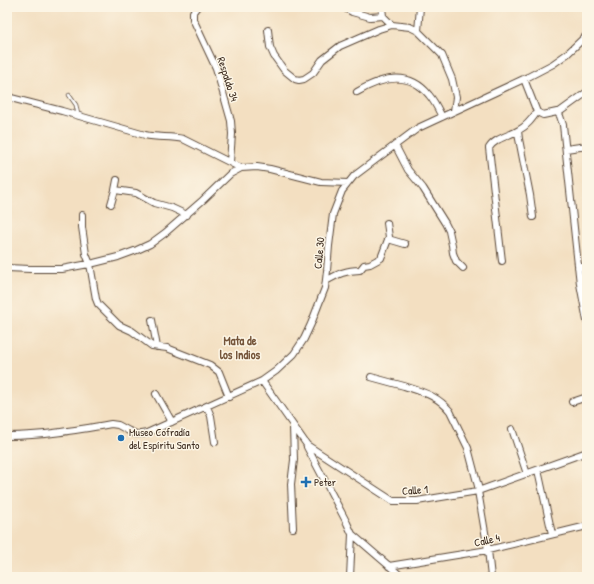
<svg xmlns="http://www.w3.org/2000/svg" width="594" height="584" font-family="'Patrick Hand',sans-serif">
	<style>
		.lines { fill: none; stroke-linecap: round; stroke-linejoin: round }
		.lane-casing { stroke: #574536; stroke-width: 4.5 }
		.street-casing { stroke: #574536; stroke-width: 8 }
		.lane { stroke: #fff; stroke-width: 3 }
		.street { stroke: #fff; stroke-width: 6 }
		.poi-dot { fill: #1f6fb2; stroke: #fcf5e5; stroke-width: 1.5 }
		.labels { text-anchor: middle; stroke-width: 3; stroke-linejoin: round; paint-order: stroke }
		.street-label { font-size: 11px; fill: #3b2a1e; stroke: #fcf5e5 }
		.poi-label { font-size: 11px; fill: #3b2a1e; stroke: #fcf5e5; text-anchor: start }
		.neighbourhood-label { font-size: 12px; font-weight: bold; fill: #75553a; stroke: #fcf5e5 }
	</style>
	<rect width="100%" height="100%" fill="#fcf5e5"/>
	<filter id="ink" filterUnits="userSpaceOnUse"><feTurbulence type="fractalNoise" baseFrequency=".025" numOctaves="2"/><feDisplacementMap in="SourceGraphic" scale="8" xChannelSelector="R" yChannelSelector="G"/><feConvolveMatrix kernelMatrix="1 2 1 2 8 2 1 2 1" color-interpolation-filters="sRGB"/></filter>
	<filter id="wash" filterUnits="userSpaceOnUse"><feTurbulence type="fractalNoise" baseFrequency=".012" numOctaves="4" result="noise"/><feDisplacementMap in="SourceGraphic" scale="16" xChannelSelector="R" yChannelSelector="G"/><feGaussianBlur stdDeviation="0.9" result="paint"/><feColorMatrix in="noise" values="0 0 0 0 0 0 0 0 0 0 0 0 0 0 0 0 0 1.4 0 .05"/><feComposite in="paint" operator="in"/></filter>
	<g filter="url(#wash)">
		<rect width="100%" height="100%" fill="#f3dfc1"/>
	</g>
	<g filter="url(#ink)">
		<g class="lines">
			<defs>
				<path id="lane" d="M 69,95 L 76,105 L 78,115"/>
				<path id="street" d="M 197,7 L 193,12 L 193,19 L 216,68 L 231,121 L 232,134 L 230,162
					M 343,7 L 352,12 L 370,17 L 383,16
					M 382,7 L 383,16 L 392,25
					M 268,30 L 270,47 L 274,56 L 284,70 L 295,79 L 299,80 L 304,79 L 313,73 L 322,60 L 340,46 L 379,29 L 392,25 L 410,27 L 418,31 L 442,55 L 452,79 L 456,97 L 454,111
					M 418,31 L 420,7
					M 524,79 L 537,112 L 543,115 L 557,112 L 560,116 L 563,125 L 580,284 L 587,321
					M 7,87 L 9,97
					M 357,92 C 382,77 409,70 429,95 C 435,102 438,109 442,117
					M 7,97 L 62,111 L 145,135 C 158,138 171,136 183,139 L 241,168
					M 558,113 L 587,92
					M 518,131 L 519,139 L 530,195 L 533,217
					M 395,145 L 408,170 L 423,188 L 445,223 L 449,231 L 452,245 L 453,253 L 456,261 L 463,268
					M 566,149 L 587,146
					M 117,180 L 115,190 L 136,193 L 154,203 L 172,208 L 187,215
					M 111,204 L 115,190
					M 82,215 L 82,227 L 86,254 L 90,264 L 96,299 L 98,304 L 119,325 L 132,331 L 152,346 L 167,348 L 210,365 L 219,372 L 229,397
					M 388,239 L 405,244
					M 502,261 L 489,148 C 495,138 509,136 519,130 C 527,126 532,119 537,112
					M 578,267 L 587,267
					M 7,268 L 30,269 L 62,269 L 94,263 L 118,257 L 137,250 L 150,244 L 165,233 L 203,200 L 230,174 L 241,168 L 257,167 L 270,169 L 321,182 L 348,183
					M 326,281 C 338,274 346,270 360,270 L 364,265 L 370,264 L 381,258 L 389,237 L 387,223
					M 152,320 L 157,347
					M 371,377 C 382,380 393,383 404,386 C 422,392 437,395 450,411 L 468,448 L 479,490
					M 262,381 L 307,445 L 393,501 L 417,501 L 478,491 L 587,452
					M 156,394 L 172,422
					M 572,402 L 587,397
					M 207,407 L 211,416 L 215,442
					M 512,429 L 527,474
					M 7,436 C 42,436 77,430 111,424 L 118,425 L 129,431 L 136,434 L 141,434 L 147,433 L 262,381 L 276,371 L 294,354 L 304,339 L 311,324 L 325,288 L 327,271 L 329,246 L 333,214 L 342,191 L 354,176 L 418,128 L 528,77 L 553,64 L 567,54 L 587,35
					M 307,447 L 347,523 L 352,534 L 402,577
					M 538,470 L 552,534
					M 478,491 L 488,550 L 491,577
					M 293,528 L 291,484 L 294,460 L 293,426
					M 389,566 L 488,550 L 587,526
					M 350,577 L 352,534"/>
			</defs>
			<use href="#lane" class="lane-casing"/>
			<use href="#street" class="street-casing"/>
			<use href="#lane" class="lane"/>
			<use href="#street" class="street"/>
		</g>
	</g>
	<g class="poi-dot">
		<circle cx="121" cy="438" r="4"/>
		<path d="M304 476h4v4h4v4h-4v4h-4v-4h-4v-4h4z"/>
	</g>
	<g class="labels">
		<g class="street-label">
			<text transform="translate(228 79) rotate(72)" y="4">Respaldo 34</text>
			<text transform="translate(319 253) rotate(-85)" y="4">Calle 30</text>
			<text transform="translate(415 490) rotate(-4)" y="4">Calle 1</text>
			<text transform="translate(487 540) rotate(-12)" y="4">Calle 4</text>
		</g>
		<g class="poi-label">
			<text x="129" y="436">Museo Cofradía<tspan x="129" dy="13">del Espíritu Santo</tspan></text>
			<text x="314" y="486">Peter</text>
		</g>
		<g class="neighbourhood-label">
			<text x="240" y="345">Mata de<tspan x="240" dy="14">los Indios</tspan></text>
		</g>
	</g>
	<rect width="594" height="584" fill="none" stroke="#fcf5e5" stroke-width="24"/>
</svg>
